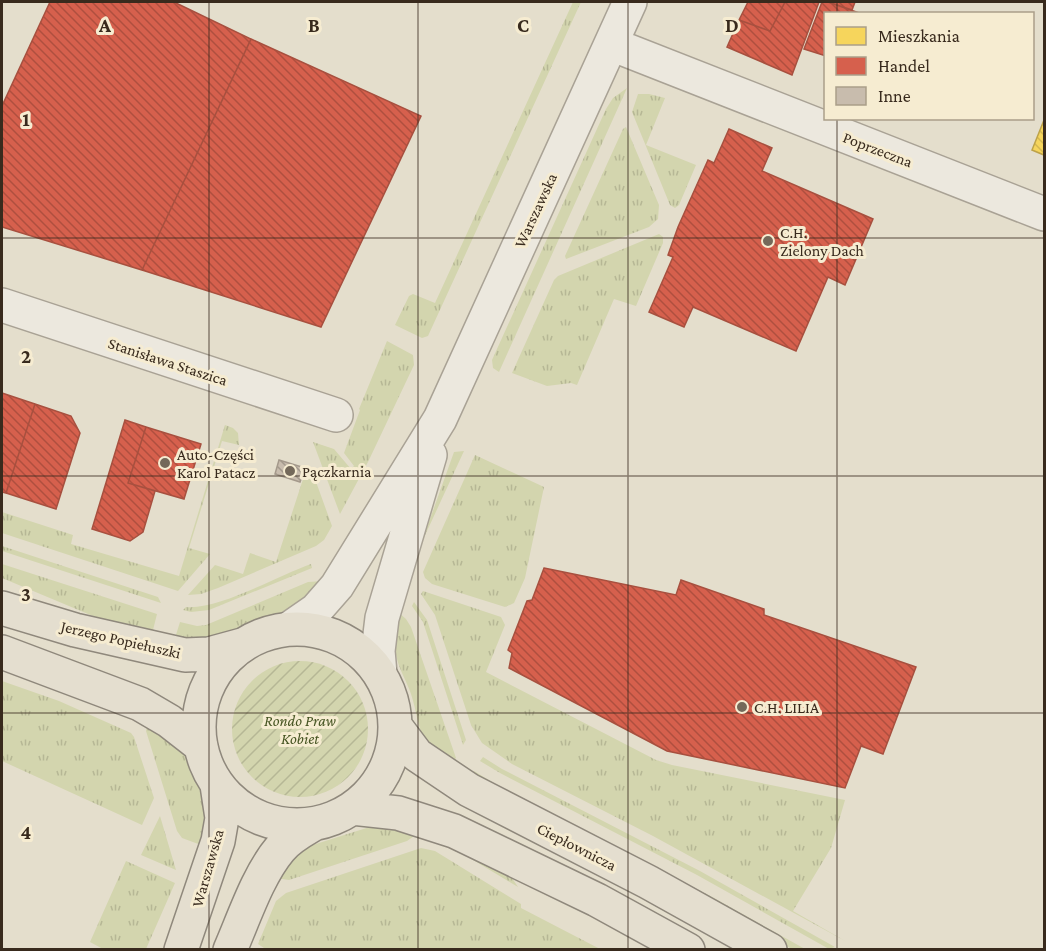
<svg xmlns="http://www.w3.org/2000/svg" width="1046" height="951" font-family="'Crimson Pro',serif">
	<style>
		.grass { fill: url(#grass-tufts) }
		.garden { fill: url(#garden-furrows) }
		.homes { fill: url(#homes-back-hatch); stroke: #bda249; stroke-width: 1.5 }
		.shops { fill: url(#shops-back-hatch); stroke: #a7503f; stroke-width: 1.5 }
		.building { fill: url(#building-back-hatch); stroke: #a4998b; stroke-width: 1.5 }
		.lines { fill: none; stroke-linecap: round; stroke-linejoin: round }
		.minor-casing { stroke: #a9a295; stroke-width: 36 }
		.major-casing { stroke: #8f887c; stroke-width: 36 }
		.minor { stroke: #ece8de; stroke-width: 33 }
		.major { stroke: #e4decf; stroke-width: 33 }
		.grid { fill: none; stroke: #382a1d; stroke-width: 1.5; stroke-opacity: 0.55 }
		.poi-dot { fill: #74695a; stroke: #f6ecd1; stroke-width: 2 }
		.labels { text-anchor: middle; stroke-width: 6; stroke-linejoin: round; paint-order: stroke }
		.street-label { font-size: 16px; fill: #382a1d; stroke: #f6ecd1 }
		.poi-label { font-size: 16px; fill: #382a1d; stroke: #f6ecd1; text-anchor: start }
		.park-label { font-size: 16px; font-style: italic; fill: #475523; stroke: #f6ecd1 }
		.grid-label { font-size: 20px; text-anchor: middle; font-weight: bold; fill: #382a1d; stroke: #f6ecd1; stroke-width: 6; stroke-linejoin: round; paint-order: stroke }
	</style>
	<defs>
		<pattern id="grass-tufts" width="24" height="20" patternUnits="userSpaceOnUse" patternTransform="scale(1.5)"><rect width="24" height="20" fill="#d3d5ae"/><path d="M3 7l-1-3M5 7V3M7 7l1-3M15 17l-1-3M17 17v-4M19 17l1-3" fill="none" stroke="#b6b795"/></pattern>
		<pattern id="garden-furrows" width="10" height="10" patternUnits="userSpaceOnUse" patternTransform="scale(1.5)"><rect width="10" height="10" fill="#d3d5ae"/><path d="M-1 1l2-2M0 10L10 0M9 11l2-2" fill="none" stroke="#b6b795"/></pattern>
		<pattern id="homes-back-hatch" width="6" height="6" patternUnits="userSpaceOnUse" patternTransform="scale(1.5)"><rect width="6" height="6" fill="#f6d55c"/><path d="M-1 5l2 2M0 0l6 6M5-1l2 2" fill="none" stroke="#d4b750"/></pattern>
		<pattern id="shops-back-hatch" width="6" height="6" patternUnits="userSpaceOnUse" patternTransform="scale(1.5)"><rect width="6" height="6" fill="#d6604d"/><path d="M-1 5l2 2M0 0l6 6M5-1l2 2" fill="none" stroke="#af4f3f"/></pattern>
		<pattern id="building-back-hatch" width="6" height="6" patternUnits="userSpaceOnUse" patternTransform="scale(1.5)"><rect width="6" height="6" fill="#c8bcad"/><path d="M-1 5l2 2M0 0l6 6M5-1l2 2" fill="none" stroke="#a3998c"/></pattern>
	</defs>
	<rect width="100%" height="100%" fill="#e4decc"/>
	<path class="grass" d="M 573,2 L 581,2 L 428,336 L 422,338 L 395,325 L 409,296 L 413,294 L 435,303 Z
		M 627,88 L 499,372 L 493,368 L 492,360 L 606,109 L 613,98 Z
		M 638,94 L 649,94 L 665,98 L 646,145 L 696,165 L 679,205 L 675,208 L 670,205 L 632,112 Z
		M 626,127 L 659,205 L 658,219 L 649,227 L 566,259 L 565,256 L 623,129 Z
		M 659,234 L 663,237 L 663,243 L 636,306 L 614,299 L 577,385 L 571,383 L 547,386 L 512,373 L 554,280 L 558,276 Z
		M 387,341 L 413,355 L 414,365 L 368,462 L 340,514 L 313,442 L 334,449 L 351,469 L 354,466 L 344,453 L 360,410 L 359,409 Z
		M 225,425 L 233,428 L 238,433 L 239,445 L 222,441 L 189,548 L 210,554 L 178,591 L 2,533 L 2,512 L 73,535 L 71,544 L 179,576 Z
		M 464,451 L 421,544 L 454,452 Z
		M 475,455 L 544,487 L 525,578 L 514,603 L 505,607 L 432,584 L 425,578 L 423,572 Z
		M 307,467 L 311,468 L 332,526 L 324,540 L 316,546 L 218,588 L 201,594 L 188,595 L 215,565 L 243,574 L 250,553 L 276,562 Z
		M 2,546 L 158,597 L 161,603 L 2,551 Z
		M 2,564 L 157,614 L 152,634 L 100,619 L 2,578 Z
		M 311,564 L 312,568 L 209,610 L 191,612 L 183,610 L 186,607 C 219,610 277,576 311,564 Z
		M 323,581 L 327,582 L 288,612 L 258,620 L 229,635 L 201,641 L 175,638 L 180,622 L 197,626 L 206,625 L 308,582 Z
		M 423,591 L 501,617 L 505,625 L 486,672 L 656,760 L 672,765 L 845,800 L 831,848 L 793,911 L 847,942 L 653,836 L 512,764 L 482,743 L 471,725 L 435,615 L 421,594 Z
		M 414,602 L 427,620 L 466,740 L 463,745 L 423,622 L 412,606 Z
		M 398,612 L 406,619 L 411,627 L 456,758 L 452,763 C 415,741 422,729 411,694 C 407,682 400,671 397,659 C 393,643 396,628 398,612 Z
		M 2,681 L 59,701 L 131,733 L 134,737 L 154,798 L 142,825 L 2,761 Z
		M 148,722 L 184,750 L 187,758 L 202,794 L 206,818 L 201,845 L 182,838 L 177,831 L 146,731 Z
		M 483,757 L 502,769 L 700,871 L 835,947 L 829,949 L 697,875 L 500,773 L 480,761 Z
		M 474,771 L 497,785 L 714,898 L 805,949 L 792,949 L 470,777 Z
		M 160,816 L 176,870 L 141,855 Z
		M 376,825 L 417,834 L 407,841 L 289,880 L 275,878 L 303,848 Z
		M 445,843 L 510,875 L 518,887 Z
		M 421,848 L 435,851 L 521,904 L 521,908 L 600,949 L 267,950 L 258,944 L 276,901 L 286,893 Z
		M 126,861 L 175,883 L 146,949 L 103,949 L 90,942 Z"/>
	<path class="garden" d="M232 729a68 68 0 1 1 136 0a68 68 0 1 1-136 0Z"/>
	<path class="homes" d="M 1044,120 L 1044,155 L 1032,150 Z"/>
	<path class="shops" d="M 50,2 L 174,2 L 251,39 L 142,270 L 2,227 L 2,106 Z
		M 748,2 L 785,2 L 770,31 L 739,20 Z
		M 785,2 L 819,2 L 792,75 L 727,47 L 739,20 L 770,31 Z
		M 822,2 L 828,2 L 862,14 L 826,14 L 826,56 L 804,49 Z
		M 828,2 L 855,2 L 852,10 Z
		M 251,39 L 421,116 L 321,327 L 142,270 Z
		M 729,129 L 772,148 L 762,171 L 873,219 L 845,285 L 828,277 L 796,351 L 693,307 L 684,327 L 649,312 L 673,257 L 668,255 L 678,227 L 708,160 L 714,163 Z
		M 2,393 L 35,404 L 6,493 L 2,492 Z
		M 35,404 L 71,416 L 80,433 L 56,509 L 6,493 Z
		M 125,420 L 146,427 L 128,483 L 155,491 L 143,532 L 130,541 L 92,529 Z
		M 146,427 L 201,444 L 184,499 L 128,483 Z
		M 544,568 L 676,595 L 681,580 L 764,609 L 764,615 L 916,667 L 883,754 L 861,746 L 845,788 L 667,751 L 509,668 L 512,653 L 508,650 L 527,601 L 532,600 Z"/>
	<path class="building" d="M 279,460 L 305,468 L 300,482 L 275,474 Z"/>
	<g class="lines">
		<defs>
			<path id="minor" d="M 611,44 L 1044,214
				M 2,305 L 336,415
				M 290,628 L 316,610 L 337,586 L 440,419 L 630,2
				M 380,674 L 378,651 L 382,618 L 430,455"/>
			<path id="major" d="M 2,608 L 75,630 L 185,655 L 209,654 L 242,645
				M199 727a98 98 0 1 1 196 0a98 98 0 1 1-196 0Z
				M 2,652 L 140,704 L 169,721 L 201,746
				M 396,727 L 417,755 L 469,790 L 648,882 L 770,950
				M 352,808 L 398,813 L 454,831 L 597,900 L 688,950
				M 181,950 L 218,841 L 222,818 L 217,785
				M 230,950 C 244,918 258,875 280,849 C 289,838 302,831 314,824"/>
		</defs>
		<use href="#minor" class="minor-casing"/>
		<use href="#major" class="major-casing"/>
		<use href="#minor" class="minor"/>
		<use href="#major" class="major"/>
	</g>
	<path class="grid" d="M 209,2 L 209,950M 418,2 L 418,950M 628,2 L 628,950M 837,2 L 837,14M 837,118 L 837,950M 2,238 L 1044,238M 2,476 L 1044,476M 2,713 L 1044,713"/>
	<g class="poi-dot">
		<circle cx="768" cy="241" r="6"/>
		<circle cx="165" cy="463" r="6"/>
		<circle cx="290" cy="471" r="6"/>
		<circle cx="742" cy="707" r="6"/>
	</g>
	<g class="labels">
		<g class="street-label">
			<text transform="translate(878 149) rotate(21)" y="6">Poprzeczna</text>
			<text transform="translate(535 210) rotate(-65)" y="6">Warszawska</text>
			<text transform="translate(168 361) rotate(18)" y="6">Stanisława Staszica</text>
			<text transform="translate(121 639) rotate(13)" y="6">Jerzego Popiełuszki</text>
			<text transform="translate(577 846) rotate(27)" y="6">Ciepłownicza</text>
			<text transform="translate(207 868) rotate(-74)" y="6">Warszawska</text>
		</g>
		<g class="poi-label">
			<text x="780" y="238">C.H.<tspan x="780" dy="18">Zielony Dach</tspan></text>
			<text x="177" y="460">Auto-Części<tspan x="177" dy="18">Karol Patacz</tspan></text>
			<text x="302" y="477">Pączkarnia</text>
			<text x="754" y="713">C.H. LILIA</text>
		</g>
		<g class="park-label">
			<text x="300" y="726">Rondo Praw<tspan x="300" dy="18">Kobiet</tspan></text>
		</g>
	</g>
	<g class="grid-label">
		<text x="105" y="32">A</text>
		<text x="314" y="32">B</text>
		<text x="523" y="32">C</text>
		<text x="732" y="32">D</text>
		<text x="26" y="126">1</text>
		<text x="26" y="363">2</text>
		<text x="26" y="601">3</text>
		<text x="26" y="839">4</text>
	</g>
	<rect width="1046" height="951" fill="none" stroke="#382a1d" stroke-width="6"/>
	<rect x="824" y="12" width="210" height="108" fill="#f6ecd1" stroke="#aa9e89" stroke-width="1.5"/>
	<rect x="836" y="27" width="30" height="18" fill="#f6d55c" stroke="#aa9e89" stroke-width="1.5"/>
	<text x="878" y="42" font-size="18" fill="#382a1d">Mieszkania</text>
	<rect x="836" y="57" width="30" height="18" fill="#d6604d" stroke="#aa9e89" stroke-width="1.5"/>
	<text x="878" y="72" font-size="18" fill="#382a1d">Handel</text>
	<rect x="836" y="87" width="30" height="18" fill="#c8bcad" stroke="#aa9e89" stroke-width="1.5"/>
	<text x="878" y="102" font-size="18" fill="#382a1d">Inne</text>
</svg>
